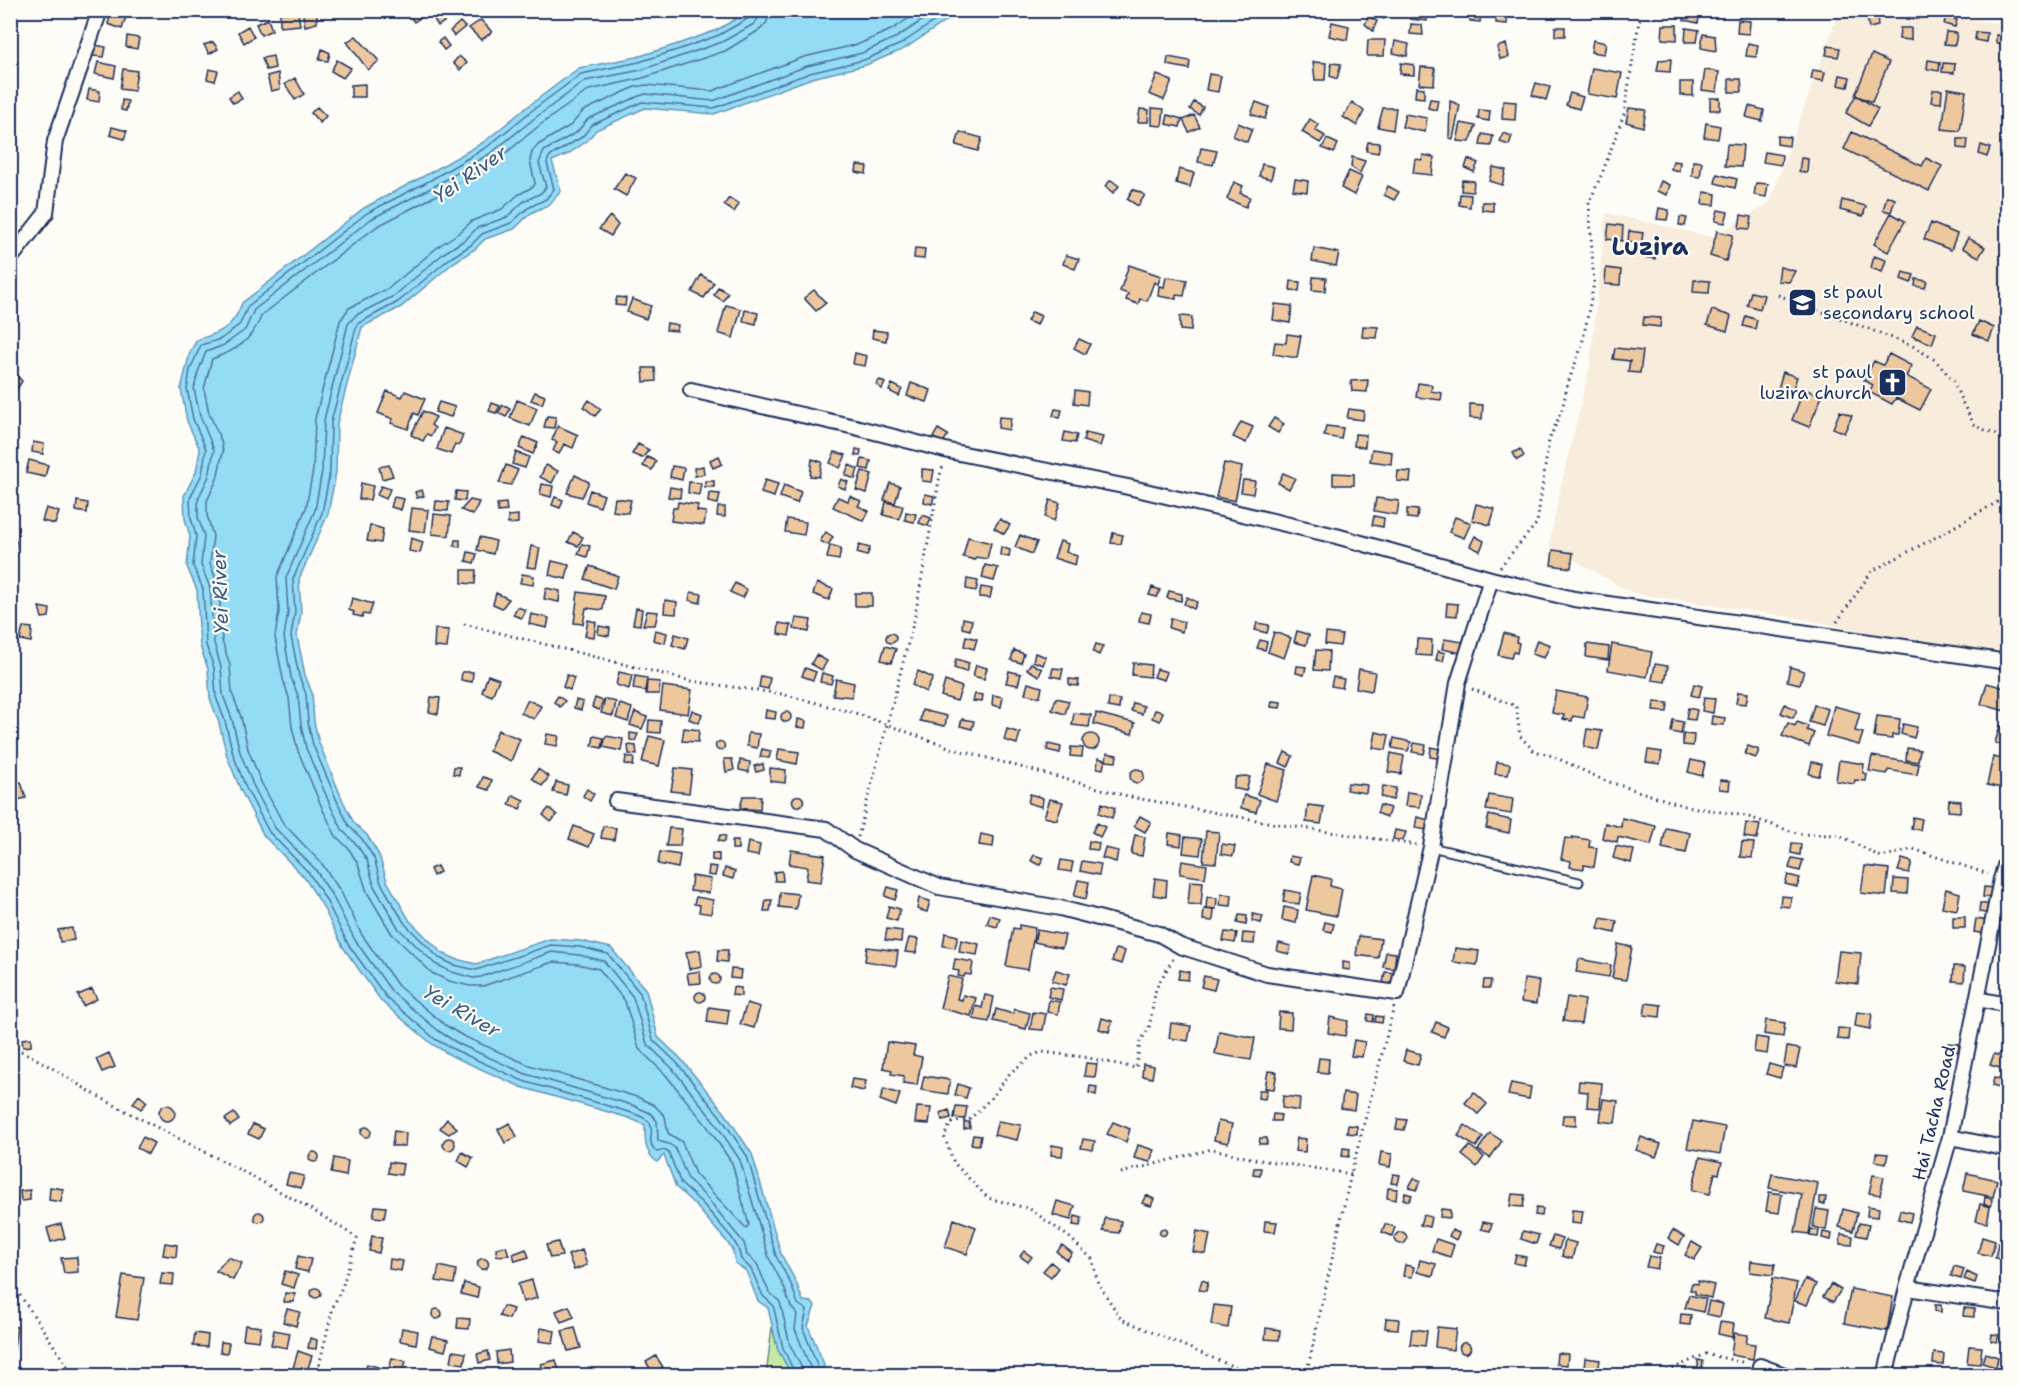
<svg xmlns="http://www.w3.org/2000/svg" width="2018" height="1386" font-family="'Shantell Sans',sans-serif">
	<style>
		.built { fill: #f8ecdc }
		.green { fill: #c6eaa4; stroke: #708c81; stroke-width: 1.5 }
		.water { fill: #94dbf6; stroke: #6496b9; stroke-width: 1.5 }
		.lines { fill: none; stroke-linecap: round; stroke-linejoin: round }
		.shore { stroke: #4b749b; stroke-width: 1.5 }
		.building { fill: #edc89e; stroke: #1b2f5e; stroke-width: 1.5 }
		.service-casing { stroke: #1b2f5e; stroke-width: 11 }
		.minor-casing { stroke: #1b2f5e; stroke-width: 18 }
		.path { stroke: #1b2f5e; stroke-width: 3; stroke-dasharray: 1.5 4.5; stroke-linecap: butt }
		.service { stroke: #fdfcf7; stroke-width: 7 }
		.minor { stroke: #fdfcf7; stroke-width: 14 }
		.labels { text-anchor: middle; stroke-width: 4.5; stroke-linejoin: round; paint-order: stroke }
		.poi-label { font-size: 18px; fill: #1b2f5e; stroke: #fdfcf7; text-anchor: start }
		.street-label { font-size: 18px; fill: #1b2f5e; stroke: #fdfcf7 }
		.water-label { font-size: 20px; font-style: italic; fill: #395a84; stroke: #fdfcf7 }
		.district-label { font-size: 24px; font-weight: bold; fill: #1b2f5e; stroke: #fdfcf7 }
	</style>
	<rect width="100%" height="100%" fill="#fdfcf7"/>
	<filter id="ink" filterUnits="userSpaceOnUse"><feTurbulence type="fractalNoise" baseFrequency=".0167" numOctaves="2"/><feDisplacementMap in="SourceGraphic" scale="12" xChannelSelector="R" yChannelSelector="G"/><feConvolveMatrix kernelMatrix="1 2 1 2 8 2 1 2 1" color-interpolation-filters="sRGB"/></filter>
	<g filter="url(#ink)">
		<path class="built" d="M 1839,11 L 1905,11 L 2007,24 L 2007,656 L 1985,651 L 1926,646 L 1805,619 L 1632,593 L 1549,546 L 1560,491 L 1590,366 L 1606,213 L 1712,237 L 1769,204 Z"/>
		<path class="green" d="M 772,1327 L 778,1350 L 792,1375 L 766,1376 Z"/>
		<path class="water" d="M 749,11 L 959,11 L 958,13 L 904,49 L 866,65 L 812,78 L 714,114 L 645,108 L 596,130 L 587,141 L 568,154 L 552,161 L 561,191 L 550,204 L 531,213 L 514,229 L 485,239 L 475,249 L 453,263 L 401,307 L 362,327 L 337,423 L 336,472 L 328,514 L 299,579 L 301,612 L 297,636 L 305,675 L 312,693 L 314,722 L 319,743 L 343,801 L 354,823 L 367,835 L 379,855 L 387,881 L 410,921 L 442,953 L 456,959 L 476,964 L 550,939 L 581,941 L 611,948 L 646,990 L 658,1037 L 681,1059 L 725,1113 L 752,1154 L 781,1254 L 796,1282 L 803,1301 L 811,1302 L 815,1306 L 808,1326 L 824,1364 L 823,1375 L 792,1375 L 778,1350 L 768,1308 L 758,1301 L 746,1271 L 735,1263 L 733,1251 L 727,1242 L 696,1206 L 676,1187 L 664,1155 L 657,1162 C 644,1152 645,1140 645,1125 L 629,1118 L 521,1087 L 452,1056 L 432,1044 L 382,1002 L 343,947 L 321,903 L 304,877 L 264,836 L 241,791 L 227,756 L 219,723 L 210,698 L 208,669 L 200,646 L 197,590 L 187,567 L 190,536 L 185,519 L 184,496 L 196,472 L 200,450 L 187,421 L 181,389 L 190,352 L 197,340 C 222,332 233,328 242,303 L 364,208 L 426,175 L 484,142 L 527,107 L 579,68 L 637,57 L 678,44 L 717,30 Z"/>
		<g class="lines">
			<path class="shore" d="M 752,10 L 749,18 L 719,35 L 680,49 L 639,62 L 581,74 L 530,112 L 487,147 L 429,181 L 367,213 L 248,306 L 240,324 L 221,339 L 201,345 L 190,370 L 187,389 L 193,419 L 206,449 L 202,474 L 190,498 L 191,518 L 196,536 L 193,566 L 203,589 L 206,645 L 214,668 L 216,697 L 225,721 L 233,754 L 246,788 L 269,832 L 309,873 L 326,900 L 348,944 L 386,997 L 435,1039 L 455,1050 L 523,1081 L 632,1113 C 637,1115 647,1118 650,1123 C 655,1134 645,1142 657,1152 L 664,1150 L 669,1153 L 681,1184 L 701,1202 L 732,1238 L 738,1248 L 741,1259 L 751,1269 L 763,1296 L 773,1305 L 783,1348 L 796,1376
				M 760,10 L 758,18 L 754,24 L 722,42 L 641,70 L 585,81 L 535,118 L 491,153 L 433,187 L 371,219 L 254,310 L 245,330 L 224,345 L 206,352 L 198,372 L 194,389 L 200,416 L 214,450 L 209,476 L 198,499 L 198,517 L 204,536 L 201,565 L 210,588 L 214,643 L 221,667 L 223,695 L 232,719 L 240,752 L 253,785 L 275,828 L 315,869 L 333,897 L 355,940 L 392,992 L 440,1032 L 459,1044 L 526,1074 L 632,1105 L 650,1113 L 657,1121 L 658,1141 L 669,1144 L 675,1148 L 688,1179 L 706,1197 L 744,1243 L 747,1255 L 757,1264 L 769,1292 L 780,1302 L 790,1345 L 804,1372 L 807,1373 L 809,1371 L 810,1367 L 795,1329 L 797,1314 L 791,1307 L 784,1287 L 769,1258 L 740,1160 L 714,1121 L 672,1068 L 647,1044 L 633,997 L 604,961 L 579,955 L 552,952 L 481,977 L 473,978 L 452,972 L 435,964 L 399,929 L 374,886 L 367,860 L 356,844 L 343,831 L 331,807 L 306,748 L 301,725 L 298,696 L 291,677 L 284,637 L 288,612 L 286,578 L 315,510 L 322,471 L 324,420 L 348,324 L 356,315 L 394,296 L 444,253 L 466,239 L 477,228 L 507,217 L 523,202 L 541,193 L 546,187 L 539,163 L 544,151 L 577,132 L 588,119 L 639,96 L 646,94 L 713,101 L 807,66 L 862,53 L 897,37 L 938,10
				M 769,10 L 767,22 L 761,29 L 725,51 L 643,78 L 589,90 L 540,125 L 496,161 L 437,195 L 376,227 L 262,315 C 250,342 239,349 212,359 L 204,389 L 209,413 L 221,441 L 223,451 L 217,479 L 207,501 L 207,515 L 213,536 L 210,564 L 219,587 L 222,641 L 230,665 L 232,693 L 241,717 L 248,749 L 261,782 L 283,823 L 322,864 L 341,892 L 362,935 L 398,986 L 445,1025 L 463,1036 L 529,1065 L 637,1097 L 654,1105 L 665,1116 L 668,1133 L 682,1142 L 695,1174 L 746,1228 L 749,1225 L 732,1163 L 707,1126 L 665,1074 L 639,1049 L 625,1001 L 599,969 L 578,964 L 553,962 L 483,986 L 470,986 L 449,981 L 432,973 L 392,934 L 367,892 L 358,864 L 349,849 L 336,836 L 323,810 L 298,751 L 292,727 L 289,698 L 283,679 L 275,637 L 279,611 L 277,577 L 306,508 L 313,470 L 315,419 L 340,321 L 349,308 L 389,288 L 439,246 L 460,232 L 472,221 L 502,209 L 518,195 L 534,186 L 535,183 L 530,161 L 532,152 L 538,145 L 571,125 L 583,111 L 635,87 L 646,85 L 712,91 L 804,57 L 859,44 L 893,29 L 921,10
				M 817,1376 L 817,1365 L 803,1328 L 807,1310 L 798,1304 L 791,1284 L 776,1256 L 747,1156 L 720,1116 L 677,1063 L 653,1040 L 640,993 L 608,954 L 580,947 L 551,945 L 476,970 L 454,965 L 439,958 L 405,924 L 381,883 L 374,858 L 362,839 L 349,826 L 338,803 L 313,745 L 308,723 L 306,694 L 299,676 L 291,636 L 295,612 L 293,579 L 322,513 L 330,472 L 331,422 L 357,324 L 398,302 L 449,259 L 471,245 L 482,234 L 511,223 L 528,208 L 546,199 L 554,189 L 547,163 L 549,157 L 582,137 L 592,125 L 642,102 L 714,108 L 810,73 L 864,60 L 901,44 L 951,10"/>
		</g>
		<path class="building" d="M 129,10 L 145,10 L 144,16 Z
			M 302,10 L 317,10 L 317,23 L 305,26 Z
			M 413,10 L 416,10 L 421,17 L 414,22 L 408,14 Z
			M 472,10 L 476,15 L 472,19 L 464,11 Z
			M 503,10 L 519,10 L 509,18 Z
			M 1375,10 L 1390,10 L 1384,19 L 1374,14 Z
			M 1411,10 L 1428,10 L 1427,21 L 1410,19 Z
			M 1471,10 L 1481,10 L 1480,22 L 1470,21 Z
			M 1496,10 L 1508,11 L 1507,24 L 1496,23 Z
			M 1686,10 L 1701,10 L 1698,23 L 1684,20 Z
			M 1708,10 L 1722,10 L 1721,14 L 1707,13 Z
			M 1906,10 L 1917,10 L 1918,19 L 1906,19 Z
			M 111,12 L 126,17 L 122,29 L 108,24 Z
			M 298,12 L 300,25 L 280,27 L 280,13 Z
			M 438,12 L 444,22 L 438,26 L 432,16 Z
			M 1877,15 L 1878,26 L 1869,28 L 1867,17 Z
			M 1369,16 L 1377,21 L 1373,31 L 1365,24 Z
			M 1946,17 L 1957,20 L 1955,27 L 1944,24 Z
			M 268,19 L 272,30 L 261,35 L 256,24 Z
			M 481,20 L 492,32 L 481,40 L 469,28 Z
			M 1738,20 L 1750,21 L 1749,34 L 1737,33 Z
			M 460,22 L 465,27 L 454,36 L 450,31 Z
			M 1332,22 L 1349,26 L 1347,40 L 1329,36 Z
			M 1411,24 L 1422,25 L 1423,35 L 1410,34 Z
			M 1663,25 L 1677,25 L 1677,40 L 1662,39 Z
			M 248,26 L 254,37 L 244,43 L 238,32 Z
			M 1555,27 L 1565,27 L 1565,36 L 1555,36 Z
			M 1686,28 L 1699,30 L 1697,42 L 1685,42 Z
			M 1900,28 L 1911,28 L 1911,40 L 1899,39 Z
			M 1946,32 L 1957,33 L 1955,45 L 1944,44 Z
			M 1976,32 L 1987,33 L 1986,42 L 1975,40 Z
			M 1703,34 L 1715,36 L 1716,51 L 1701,48 Z
			M 1996,35 L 2006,35 L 2005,44 L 1996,43 Z
			M 127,36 L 139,38 L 137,49 L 126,47 Z
			M 356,36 L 379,61 L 368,70 L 347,42 Z
			M 443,38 L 449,46 L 444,50 L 438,42 Z
			M 1368,40 L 1385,40 L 1384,56 L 1367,56 Z
			M 1593,40 L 1606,43 L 1604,54 L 1591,52 Z
			M 1395,41 L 1409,44 L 1407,56 L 1393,53 Z
			M 213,42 L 218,49 L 209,54 L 204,45 Z
			M 1748,43 L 1758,45 L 1756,57 L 1746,56 Z
			M 1506,44 L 1509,57 L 1500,59 L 1497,47 Z
			M 95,45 L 106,47 L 104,57 L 93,56 Z
			M 1828,46 L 1840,48 L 1838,57 L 1826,55 Z
			M 322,49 L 330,53 L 328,61 L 319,60 Z
			M 1872,54 L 1889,62 L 1872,102 L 1855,95 Z
			M 273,56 L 275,68 L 266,70 L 262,58 Z
			M 459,56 L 467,63 L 460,70 L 453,63 Z
			M 1168,57 L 1190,61 L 1189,69 L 1167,65 Z
			M 1671,59 L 1670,72 L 1657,71 L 1659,60 Z
			M 337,60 L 351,68 L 343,78 L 331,71 Z
			M 1928,60 L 1940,62 L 1939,71 L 1927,69 Z
			M 98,62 L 116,66 L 114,78 L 95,74 Z
			M 1313,62 L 1326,63 L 1325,80 L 1315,80 Z
			M 1331,63 L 1341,64 L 1337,79 L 1330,76 Z
			M 1401,63 L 1414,65 L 1414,75 L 1400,74 Z
			M 1943,63 L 1955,64 L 1954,73 L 1942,72 Z
			M 1421,67 L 1435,68 L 1434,85 L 1419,84 Z
			M 1592,68 L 1622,73 L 1617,99 L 1587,94 Z
			M 123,69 L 137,71 L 134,91 L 120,89 Z
			M 209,69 L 218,71 L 215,81 L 207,79 Z
			M 1705,70 L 1719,72 L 1717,92 L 1702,90 Z
			M 1813,70 L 1825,72 L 1823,81 L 1811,79 Z
			M 278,73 L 280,89 L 271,91 L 267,76 Z
			M 1209,74 L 1221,76 L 1218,92 L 1206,90 Z
			M 1157,75 L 1172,81 L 1164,100 L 1149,94 Z
			M 1840,75 L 1850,77 L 1848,87 L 1838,85 Z
			M 295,78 L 304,94 L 295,100 L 285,84 Z
			M 1729,79 L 1741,79 L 1742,92 L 1729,92 Z
			M 1680,82 L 1693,82 L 1693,96 L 1680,95 Z
			M 1536,83 L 1550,87 L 1546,100 L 1532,95 Z
			M 365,84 L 365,97 L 351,97 L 351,85 Z
			M 1416,87 L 1424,88 L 1424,98 L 1415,97 Z
			M 1948,88 L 1966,91 L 1960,131 L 1942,129 Z
			M 89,89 L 100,91 L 99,102 L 87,100 Z
			M 1933,90 L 1942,90 L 1941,103 L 1931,102 Z
			M 238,91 L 242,99 L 233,103 L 229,97 Z
			M 1570,93 L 1583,97 L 1579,109 L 1566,105 Z
			M 1856,95 L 1878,109 L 1868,126 L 1846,113 Z
			M 1710,98 L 1720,98 L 1720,110 L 1710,110 Z
			M 1430,99 L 1438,100 L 1436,110 L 1428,108 Z
			M 122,100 L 128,101 L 126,111 L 121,110 Z
			M 1450,101 L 1460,105 L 1453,139 L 1449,138 Z
			M 1503,101 L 1516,102 L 1515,120 L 1502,119 Z
			M 1194,102 L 1203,107 L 1199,115 L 1190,109 Z
			M 1256,102 L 1269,107 L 1265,119 L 1251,114 Z
			M 1352,102 L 1364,111 L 1357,126 L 1343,117 Z
			M 1749,106 L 1764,110 L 1762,121 L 1746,117 Z
			M 317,107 L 326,116 L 320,123 L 311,113 Z
			M 1152,108 L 1164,109 L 1162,126 L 1152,125 Z
			M 1383,108 L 1396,108 L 1393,130 L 1378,127 Z
			M 1629,108 L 1646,110 L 1643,127 L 1626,122 Z
			M 1140,109 L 1149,110 L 1148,122 L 1138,122 Z
			M 1479,110 L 1490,111 L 1489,121 L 1478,119 Z
			M 1405,114 L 1427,118 L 1425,132 L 1402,127 Z
			M 1168,115 L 1182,119 L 1180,127 L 1166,124 Z
			M 1194,115 L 1200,127 L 1189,132 L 1183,120 Z
			M 1310,119 L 1319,125 L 1315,130 L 1325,136 L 1320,143 L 1302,132 Z
			M 1238,123 L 1252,129 L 1247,142 L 1233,136 Z
			M 1461,123 L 1476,126 L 1470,142 L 1457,141 Z
			M 1706,123 L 1720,126 L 1718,139 L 1704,137 Z
			M 112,127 L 127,131 L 124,139 L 110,135 Z
			M 960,132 L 982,138 L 978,151 L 956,145 Z
			M 1852,132 L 1922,166 L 1926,158 L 1942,166 L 1929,191 L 1844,149 Z
			M 1503,133 L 1512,136 L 1509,145 L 1500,142 Z
			M 1482,134 L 1493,136 L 1491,146 L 1480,145 Z
			M 1777,136 L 1790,137 L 1789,146 L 1777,144 Z
			M 1327,139 L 1338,144 L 1334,153 L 1322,148 Z
			M 1958,139 L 1968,139 L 1967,149 L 1958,148 Z
			M 1368,142 L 1380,143 L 1378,153 L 1366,151 Z
			M 1727,144 L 1743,145 L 1741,167 L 1725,166 Z
			M 1981,145 L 1990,148 L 1987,157 L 1979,154 Z
			M 1201,148 L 1217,151 L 1213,165 L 1198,162 Z
			M 1765,152 L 1782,155 L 1781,165 L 1763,162 Z
			M 1423,155 L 1434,157 L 1432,175 L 1413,173 L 1415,159 L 1422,160 Z
			M 1352,157 L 1365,161 L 1360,173 L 1351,167 Z
			M 1801,158 L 1808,159 L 1807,173 L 1799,172 Z
			M 1468,159 L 1478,163 L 1474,172 L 1465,168 Z
			M 1673,161 L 1680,162 L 1679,171 L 1671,169 Z
			M 1693,161 L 1702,162 L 1700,177 L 1692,176 Z
			M 1262,164 L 1274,167 L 1271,179 L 1259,176 Z
			M 857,165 L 867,166 L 866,174 L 856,172 Z
			M 1493,167 L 1506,170 L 1502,185 L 1489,181 Z
			M 1179,169 L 1194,173 L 1190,187 L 1176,183 Z
			M 1349,171 L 1362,177 L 1354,195 L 1341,188 Z
			M 625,173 L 636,178 L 626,196 L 614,189 Z
			M 1717,174 L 1737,179 L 1735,188 L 1715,183 Z
			M 1295,179 L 1308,181 L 1307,192 L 1293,190 Z
			M 1111,180 L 1119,186 L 1113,193 L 1105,186 Z
			M 1462,180 L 1474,181 L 1473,192 L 1461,191 Z
			M 1661,181 L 1670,185 L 1667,195 L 1657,191 Z
			M 1234,182 L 1243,186 L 1240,193 L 1250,197 L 1246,207 L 1227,199 Z
			M 1756,183 L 1768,184 L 1766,197 L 1754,195 Z
			M 1388,186 L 1399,192 L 1394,200 L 1384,195 Z
			M 1133,189 L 1145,195 L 1138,206 L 1127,199 Z
			M 1704,192 L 1716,194 L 1715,205 L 1702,204 Z
			M 1460,194 L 1471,195 L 1470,207 L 1459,205 Z
			M 1887,196 L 1895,199 L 1891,212 L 1883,210 Z
			M 729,198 L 739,204 L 734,212 L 724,205 Z
			M 1842,200 L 1866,206 L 1863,216 L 1840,210 Z
			M 1482,202 L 1493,202 L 1493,211 L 1482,210 Z
			M 1659,208 L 1669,210 L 1667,220 L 1657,219 Z
			M 1718,210 L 1728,212 L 1725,223 L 1715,221 Z
			M 1891,213 L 1905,221 L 1888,252 L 1874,244 Z
			M 1741,215 L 1752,217 L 1750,229 L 1739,228 Z
			M 610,216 L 618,225 L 611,236 L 599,229 Z
			M 1680,217 L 1687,218 L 1685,226 L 1679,225 Z
			M 1931,223 L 1957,234 L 1951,250 L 1924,239 Z
			M 1609,224 L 1623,226 L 1622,241 L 1607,239 Z
			M 1629,231 L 1643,233 L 1641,245 L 1628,242 Z
			M 1717,231 L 1733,235 L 1726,261 L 1710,256 Z
			M 1968,238 L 1985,247 L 1979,257 L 1962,248 Z
			M 1643,246 L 1657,248 L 1655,259 L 1642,257 Z
			M 915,248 L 925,249 L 924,259 L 914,258 Z
			M 1314,248 L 1339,253 L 1336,266 L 1312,261 Z
			M 1066,255 L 1079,259 L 1075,269 L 1063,264 Z
			M 1874,256 L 1886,260 L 1882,272 L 1871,268 Z
			M 1129,265 L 1161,276 L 1158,284 L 1154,282 L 1147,301 L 1140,299 L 1138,304 L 1126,300 L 1128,294 L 1120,291 Z
			M 1780,267 L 1795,271 L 1789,282 L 1778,281 Z
			M 1606,268 L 1621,270 L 1620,285 L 1605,284 Z
			M 1903,272 L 1914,275 L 1911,283 L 1901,279 Z
			M 701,275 L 714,283 L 704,298 L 692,292 Z
			M 1166,277 L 1187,280 L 1184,296 L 1176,295 L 1176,299 L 1158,296 L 1159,286 L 1164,287 Z
			M 1313,277 L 1326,278 L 1325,291 L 1312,290 Z
			M 1916,279 L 1927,281 L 1925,288 L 1915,286 Z
			M 1694,280 L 1710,281 L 1709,293 L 1693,292 Z
			M 1291,281 L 1300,282 L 1299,291 L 1290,290 Z
			M 718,287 L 728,293 L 723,301 L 714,295 Z
			M 814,290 L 826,303 L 816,311 L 804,298 Z
			M 1751,292 L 1764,295 L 1760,309 L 1747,305 Z
			M 617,297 L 626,298 L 625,306 L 615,305 Z
			M 632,299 L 651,306 L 646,319 L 627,312 Z
			M 1275,304 L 1292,306 L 1290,323 L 1273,320 Z
			M 726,305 L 741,309 L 733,338 L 718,333 Z
			M 745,310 L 758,313 L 756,324 L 743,321 Z
			M 1712,310 L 1731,316 L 1727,331 L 1707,325 Z
			M 1032,312 L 1041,316 L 1037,325 L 1027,321 Z
			M 1180,316 L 1192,317 L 1191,331 L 1180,330 Z
			M 1746,316 L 1757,320 L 1755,329 L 1743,326 Z
			M 1644,317 L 1661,318 L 1660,327 L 1643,325 Z
			M 1979,321 L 1994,328 L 1989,341 L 1973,334 Z
			M 667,323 L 678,325 L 677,331 L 666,330 Z
			M 1363,326 L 1378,327 L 1377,338 L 1362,337 Z
			M 1917,326 L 1936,333 L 1932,344 L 1912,336 Z
			M 873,330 L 887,332 L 886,341 L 872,338 Z
			M 1287,334 L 1301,336 L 1297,358 L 1273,354 L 1275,342 L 1286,343 Z
			M 1079,339 L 1090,344 L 1085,354 L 1074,348 Z
			M 1615,348 L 1643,351 L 1640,373 L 1628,372 L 1630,361 L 1613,359 Z
			M 855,353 L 867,356 L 865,366 L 853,364 Z
			M 1889,354 L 1912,366 L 1906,376 L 1931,389 L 1920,410 L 1896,398 L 1892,404 L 1869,392 L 1873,385 L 1864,380 L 1874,361 L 1883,365 Z
			M 643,368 L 655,368 L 656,381 L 644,382 Z
			M 14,372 L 22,381 L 16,391 L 10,388 L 10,376 Z
			M 1783,372 L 1797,377 L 1790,397 L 1777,392 Z
			M 880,380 L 885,383 L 882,389 L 876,384 Z
			M 1368,380 L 1367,392 L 1352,391 L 1351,381 Z
			M 911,383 L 931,390 L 927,402 L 907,396 Z
			M 1418,383 L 1432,385 L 1431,391 L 1442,393 L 1441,400 L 1416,397 Z
			M 892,384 L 902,389 L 899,396 L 889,391 Z
			M 1804,389 L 1822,396 L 1809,427 L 1792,420 Z
			M 1075,390 L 1088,392 L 1087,405 L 1074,403 Z
			M 387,391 L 402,397 L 405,391 L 425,399 L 418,415 L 414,413 L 408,429 L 391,423 L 393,419 L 378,413 Z
			M 535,392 L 545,396 L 542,404 L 531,400 Z
			M 517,400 L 537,408 L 530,426 L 510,418 Z
			M 589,400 L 601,409 L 595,416 L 584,407 Z
			M 439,402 L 455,407 L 451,417 L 435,412 Z
			M 492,403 L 500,406 L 496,413 L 489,411 Z
			M 1470,404 L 1483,405 L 1482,419 L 1470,418 Z
			M 503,405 L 510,409 L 506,417 L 498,413 Z
			M 1055,409 L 1062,410 L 1060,418 L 1053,416 Z
			M 1349,409 L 1364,411 L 1363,420 L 1347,418 Z
			M 423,411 L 436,417 L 431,425 L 435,428 L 431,436 L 427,434 L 423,441 L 411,435 Z
			M 1840,411 L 1852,416 L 1844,433 L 1833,428 Z
			M 547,416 L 556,417 L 554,428 L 544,427 Z
			M 999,417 L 1011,418 L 1009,430 L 998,428 Z
			M 1274,418 L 1284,424 L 1278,433 L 1268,427 Z
			M 1241,422 L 1253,427 L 1246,443 L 1233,437 Z
			M 558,426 L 578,435 L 573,448 L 564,444 L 559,454 L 553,451 L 557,442 L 552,440 Z
			M 1326,426 L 1343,428 L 1341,439 L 1324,436 Z
			M 444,428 L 463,435 L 459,446 L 455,444 L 451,454 L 437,449 Z
			M 938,429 L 948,435 L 942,444 L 933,437 Z
			M 1065,432 L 1077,435 L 1075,443 L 1063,441 Z
			M 1085,433 L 1103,437 L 1100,446 L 1083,441 Z
			M 1355,434 L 1366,435 L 1365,447 L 1354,446 Z
			M 524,437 L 538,443 L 533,454 L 519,448 Z
			M 33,442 L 44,444 L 43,454 L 32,452 Z
			M 638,444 L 649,450 L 642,458 L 632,454 Z
			M 856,449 L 861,450 L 860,456 L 855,455 Z
			M 1372,449 L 1392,452 L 1391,464 L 1370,461 Z
			M 1520,449 L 1524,456 L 1517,460 L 1513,453 Z
			M 516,452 L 529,457 L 525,468 L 512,464 Z
			M 835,452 L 846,455 L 840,468 L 830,463 Z
			M 719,456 L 722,464 L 713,468 L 710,460 Z
			M 647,457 L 656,461 L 652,470 L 643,466 Z
			M 812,459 L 822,462 L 819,477 L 810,476 Z
			M 862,459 L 871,461 L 869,470 L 860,468 Z
			M 29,460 L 48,465 L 45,477 L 26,473 Z
			M 1224,463 L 1242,467 L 1235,501 L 1216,497 Z
			M 389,465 L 393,476 L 382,479 L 379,467 Z
			M 506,465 L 518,470 L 511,485 L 499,483 Z
			M 546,465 L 558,471 L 552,483 L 540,477 Z
			M 849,465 L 858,469 L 855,479 L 845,475 Z
			M 672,466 L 684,468 L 682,480 L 670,477 Z
			M 703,466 L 704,474 L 695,476 L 694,468 Z
			M 922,469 L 934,470 L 932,482 L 922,481 Z
			M 862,471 L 872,474 L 867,493 L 856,490 Z
			M 1398,471 L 1411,472 L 1410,482 L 1397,481 Z
			M 1283,473 L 1295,478 L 1289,489 L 1278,483 Z
			M 1333,473 L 1354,474 L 1354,485 L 1333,485 Z
			M 575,475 L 589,482 L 582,497 L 567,493 Z
			M 841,479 L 848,482 L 845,489 L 838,486 Z
			M 765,480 L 778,484 L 774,497 L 761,493 Z
			M 1243,480 L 1255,481 L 1253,494 L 1241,492 Z
			M 705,481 L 714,481 L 714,487 L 705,487 Z
			M 689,482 L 701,483 L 699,495 L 688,493 Z
			M 361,483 L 373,486 L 370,500 L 359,499 Z
			M 890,483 L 900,486 L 895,503 L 884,500 Z
			M 542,484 L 553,486 L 551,497 L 540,494 Z
			M 784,485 L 801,492 L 797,503 L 780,497 Z
			M 381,486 L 390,489 L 386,499 L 377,495 Z
			M 670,487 L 681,489 L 680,498 L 668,497 Z
			M 422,490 L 424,496 L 417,498 L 415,492 Z
			M 590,490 L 604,495 L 600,507 L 586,502 Z
			M 456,491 L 466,492 L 465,501 L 455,500 Z
			M 709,493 L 720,494 L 718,504 L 708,502 Z
			M 925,494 L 934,496 L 932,504 L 924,502 Z
			M 850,496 L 861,501 L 858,506 L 869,511 L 864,521 L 833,507 L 838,497 L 848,501 Z
			M 394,497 L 404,499 L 401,510 L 391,507 Z
			M 555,497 L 563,500 L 560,508 L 552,505 Z
			M 615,498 L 631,500 L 628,513 L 613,511 Z
			M 1376,498 L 1399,501 L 1397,515 L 1374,511 Z
			M 470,500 L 479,502 L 473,515 L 461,510 Z
			M 1050,500 L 1060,503 L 1054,521 L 1045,517 Z
			M 77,501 L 88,503 L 87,513 L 76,511 Z
			M 436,501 L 449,502 L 448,511 L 435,510 Z
			M 678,502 L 698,505 L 697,511 L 706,512 L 704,525 L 671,521 L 673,508 L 677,508 Z
			M 886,502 L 903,506 L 899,519 L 883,515 Z
			M 506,503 L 507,511 L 498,512 L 497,504 Z
			M 1476,504 L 1495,509 L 1490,525 L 1472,520 Z
			M 718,507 L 725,507 L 725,517 L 717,516 Z
			M 46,508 L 59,512 L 55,524 L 42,521 Z
			M 412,508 L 428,510 L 425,532 L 409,530 Z
			M 1407,509 L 1418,510 L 1417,519 L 1407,518 Z
			M 906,512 L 916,514 L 914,522 L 905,520 Z
			M 434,514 L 451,516 L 449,536 L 432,534 Z
			M 518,515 L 518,523 L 508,524 L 508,516 Z
			M 922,515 L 931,518 L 928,526 L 919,523 Z
			M 1374,516 L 1384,518 L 1383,527 L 1372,525 Z
			M 1455,517 L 1471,523 L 1464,538 L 1449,532 Z
			M 787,519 L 806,522 L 804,535 L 785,532 Z
			M 1000,519 L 1010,525 L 1004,534 L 994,528 Z
			M 370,525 L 383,529 L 381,543 L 367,541 Z
			M 573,532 L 583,537 L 578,546 L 568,542 Z
			M 826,532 L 833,537 L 828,545 L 820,541 Z
			M 1113,533 L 1123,535 L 1121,544 L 1111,543 Z
			M 1020,535 L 1037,542 L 1032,554 L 1015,547 Z
			M 1475,536 L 1484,541 L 1480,551 L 1470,546 Z
			M 480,537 L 496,541 L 493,554 L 477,550 Z
			M 968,537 L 991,543 L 987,559 L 976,557 L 975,560 L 963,557 Z
			M 411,538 L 423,542 L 420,553 L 409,551 Z
			M 10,540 L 16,541 L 15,554 L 10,554 Z
			M 455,540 L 460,540 L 460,547 L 454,546 Z
			M 1060,541 L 1068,544 L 1066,552 L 1077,556 L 1075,565 L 1054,558 Z
			M 582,544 L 590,546 L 587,557 L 578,554 Z
			M 830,545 L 841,548 L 839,560 L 827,558 Z
			M 859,545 L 870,548 L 867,556 L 857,553 Z
			M 531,546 L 540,548 L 536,568 L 527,567 Z
			M 1001,547 L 1010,550 L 1009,557 L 1000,555 Z
			M 1553,550 L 1573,553 L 1571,568 L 1551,565 Z
			M 468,552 L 477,554 L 474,563 L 466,561 Z
			M 552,561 L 569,565 L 566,579 L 549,575 Z
			M 985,565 L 998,568 L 994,581 L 982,578 Z
			M 590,566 L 618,576 L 614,589 L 585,579 Z
			M 462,570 L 476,570 L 475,584 L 462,583 Z
			M 522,574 L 534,576 L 533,585 L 520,583 Z
			M 967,579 L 978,581 L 976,591 L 966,589 Z
			M 735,583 L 747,590 L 743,598 L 730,592 Z
			M 817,583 L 833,589 L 829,600 L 813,594 Z
			M 981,587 L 992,589 L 990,598 L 979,597 Z
			M 1152,587 L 1160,590 L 1157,597 L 1149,595 Z
			M 546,588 L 560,591 L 559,602 L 544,599 Z
			M 1169,591 L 1182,594 L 1181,601 L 1167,598 Z
			M 578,592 L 605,596 L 603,610 L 586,608 L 583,624 L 574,623 Z
			M 691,592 L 702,594 L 700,603 L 689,600 Z
			M 496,593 L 509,599 L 502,608 L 493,604 Z
			M 855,593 L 872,593 L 872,606 L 855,606 Z
			M 1187,597 L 1197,602 L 1194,609 L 1184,604 Z
			M 352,598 L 373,604 L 369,615 L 363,614 L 362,617 L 353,615 L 354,612 L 349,610 Z
			M 665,600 L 677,602 L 676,614 L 664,613 Z
			M 1447,603 L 1458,604 L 1457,616 L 1446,615 Z
			M 39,607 L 50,609 L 49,617 L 42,618 Z
			M 517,607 L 526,610 L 522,618 L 513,615 Z
			M 636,608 L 642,609 L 640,625 L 633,624 Z
			M 647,611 L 658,612 L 655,625 L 643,625 Z
			M 1141,612 L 1151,614 L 1149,623 L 1139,621 Z
			M 531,614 L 549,618 L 547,628 L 529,624 Z
			M 796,618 L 811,620 L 809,632 L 794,629 Z
			M 963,618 L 972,620 L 970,630 L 962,628 Z
			M 1171,618 L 1184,622 L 1182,632 L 1169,628 Z
			M 588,620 L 596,622 L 594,637 L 585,636 Z
			M 779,623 L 791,625 L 789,636 L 778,634 Z
			M 1257,623 L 1269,625 L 1267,633 L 1255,630 Z
			M 599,626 L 610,628 L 609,636 L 598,634 Z
			M 23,627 L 32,628 L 31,642 L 20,640 Z
			M 435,629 L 449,630 L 447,648 L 434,647 Z
			M 655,630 L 667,633 L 665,643 L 653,640 Z
			M 1297,631 L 1309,635 L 1306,645 L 1294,642 Z
			M 1274,632 L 1291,638 L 1284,658 L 1268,652 Z
			M886 638a5 5 0 1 1 10 0a5 5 0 1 1-10 0Z
			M 1326,633 L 1342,635 L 1340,646 L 1325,644 Z
			M 1504,633 L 1517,637 L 1516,642 L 1519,643 L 1517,653 L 1513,652 L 1511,658 L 1498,655 Z
			M 675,634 L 688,638 L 685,649 L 672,645 Z
			M 966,636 L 977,639 L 974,649 L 964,646 Z
			M 1417,639 L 1432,640 L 1431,656 L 1416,655 Z
			M 1444,639 L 1463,642 L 1461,653 L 1442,649 Z
			M 1260,640 L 1267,642 L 1265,650 L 1257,648 Z
			M 1537,640 L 1550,645 L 1544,658 L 1532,654 Z
			M 1096,644 L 1103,646 L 1099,655 L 1093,652 Z
			M 1587,644 L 1609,647 L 1608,660 L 1586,657 Z
			M 1612,644 L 1652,652 L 1647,677 L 1608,670 Z
			M 885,646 L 896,649 L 891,663 L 881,660 Z
			M 1014,650 L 1024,654 L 1021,663 L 1011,660 Z
			M 1316,650 L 1329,651 L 1328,671 L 1314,670 Z
			M 1438,651 L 1445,653 L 1443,661 L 1436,660 Z
			M 1035,653 L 1046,657 L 1043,665 L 1033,661 Z
			M 816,655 L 827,661 L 822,670 L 811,664 Z
			M 956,659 L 969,663 L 966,672 L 954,668 Z
			M 1031,663 L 1042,669 L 1039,676 L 1027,669 Z
			M 1133,663 L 1151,665 L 1150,677 L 1132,675 Z
			M 1655,664 L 1668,666 L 1665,682 L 1652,680 Z
			M 976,665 L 987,668 L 984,679 L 973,676 Z
			M 1297,666 L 1306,667 L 1304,675 L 1296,673 Z
			M 1790,667 L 1804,671 L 1800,684 L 1787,681 Z
			M 805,668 L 816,672 L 813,680 L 802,676 Z
			M 1053,668 L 1063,669 L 1061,678 L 1051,676 Z
			M 1157,669 L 1167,672 L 1164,680 L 1154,677 Z
			M 1359,669 L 1375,672 L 1372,691 L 1356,688 Z
			M 918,671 L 933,678 L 926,692 L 912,685 Z
			M 1009,671 L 1021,674 L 1018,685 L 1006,683 Z
			M 462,672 L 473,672 L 472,682 L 461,680 Z
			M 619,672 L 632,675 L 629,689 L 616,685 Z
			M 822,673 L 833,676 L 831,684 L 820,682 Z
			M 488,675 L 499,679 L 492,696 L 482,692 Z
			M 567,675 L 574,678 L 570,690 L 563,687 Z
			M 635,676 L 647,678 L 645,691 L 633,689 Z
			M 761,676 L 770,678 L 768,689 L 759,687 Z
			M 1333,677 L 1344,679 L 1342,688 L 1331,686 Z
			M 836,679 L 854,683 L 852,697 L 833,695 Z
			M 1069,679 L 1079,680 L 1078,686 L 1069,685 Z
			M 647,681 L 660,682 L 659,694 L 646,694 Z
			M 945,681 L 962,687 L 957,701 L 941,696 Z
			M 1028,683 L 1042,687 L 1040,697 L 1025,694 Z
			M 1987,683 L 2008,689 L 2008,712 L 1981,704 Z
			M 1694,684 L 1702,686 L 1699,697 L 1691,695 Z
			M 663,686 L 692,690 L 688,714 L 660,710 Z
			M 1556,691 L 1588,697 L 1584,718 L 1573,716 L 1572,721 L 1563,719 L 1564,715 L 1552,713 Z
			M 1738,692 L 1748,693 L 1746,704 L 1736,703 Z
			M 975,694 L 983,695 L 982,702 L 973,701 Z
			M 993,695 L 1003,697 L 1001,707 L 992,705 Z
			M 558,696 L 565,701 L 560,707 L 554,702 Z
			M 431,697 L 440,698 L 438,714 L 429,712 Z
			M 595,698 L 603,701 L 599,710 L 592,707 Z
			M 1056,698 L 1069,701 L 1065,714 L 1052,710 Z
			M 1109,698 L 1120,700 L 1119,709 L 1108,707 Z
			M 1704,698 L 1715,699 L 1713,713 L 1702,711 Z
			M 605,699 L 616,702 L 613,716 L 601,713 Z
			M 528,700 L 541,706 L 534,719 L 521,713 Z
			M 576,700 L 583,702 L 581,710 L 574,708 Z
			M 1272,701 L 1281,702 L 1280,708 L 1271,707 Z
			M 1654,702 L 1668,703 L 1667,712 L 1653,711 Z
			M 1133,703 L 1144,706 L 1142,714 L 1131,711 Z
			M 620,704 L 632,708 L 628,722 L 616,718 Z
			M 1785,704 L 1797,710 L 1793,718 L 1781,713 Z
			M 1814,705 L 1828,709 L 1823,726 L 1809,722 Z
			M 1834,706 L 1860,713 L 1855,731 L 1863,733 L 1859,745 L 1826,736 Z
			M 1688,708 L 1697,710 L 1695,720 L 1686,719 Z
			M 692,710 L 702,714 L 699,723 L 689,719 Z
			M 766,710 L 776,712 L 775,719 L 765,718 Z
			M 922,710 L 947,716 L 945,726 L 920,721 Z
			M 1155,710 L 1163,712 L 1160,721 L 1152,718 Z
			M781 717a5 5 0 1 1 10 0a5 5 0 1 1-10 0Z
			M 635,712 L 647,717 L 642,729 L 630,725 Z
			M 1074,713 L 1091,715 L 1089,727 L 1072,725 Z
			M 1096,713 L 1135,723 L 1132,734 L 1094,724 Z
			M 1712,716 L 1725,718 L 1724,725 L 1711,724 Z
			M 1877,716 L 1900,719 L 1898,735 L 1892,735 L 1892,739 L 1874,737 Z
			M 798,719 L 806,721 L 805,728 L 797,727 Z
			M 962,719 L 974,721 L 972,729 L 960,726 Z
			M 649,720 L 661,721 L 660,733 L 648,732 Z
			M 1673,720 L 1683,722 L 1681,734 L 1671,732 Z
			M 1797,722 L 1808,726 L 1807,730 L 1814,733 L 1809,746 L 1782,736 L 1788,723 L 1795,726 Z
			M 1903,724 L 1917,727 L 1914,738 L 1901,734 Z
			M 2000,726 L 2008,728 L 2008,746 L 1995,743 Z
			M 684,728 L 699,730 L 698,742 L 682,741 Z
			M 1007,729 L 1020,733 L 1017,744 L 1004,740 Z
			M 1587,729 L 1602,731 L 1598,750 L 1584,747 Z
			M 498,730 L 520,739 L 511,761 L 489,751 Z
			M 1376,732 L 1389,735 L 1386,750 L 1373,748 Z
			M 630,733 L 638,734 L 635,741 L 630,740 Z
			M 748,733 L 759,734 L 757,748 L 747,746 Z
			M 547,734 L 559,736 L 557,746 L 545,744 Z
			M 1683,734 L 1694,735 L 1693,746 L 1683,745 Z
			M1083 742a8 8 0 1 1 16 0a8 8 0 1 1-16 0Z
			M 594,736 L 604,738 L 602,748 L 592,746 Z
			M 606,736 L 623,739 L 621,751 L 603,747 Z
			M 649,736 L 665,740 L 659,766 L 642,762 Z
			M 1394,738 L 1411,742 L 1408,751 L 1392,748 Z
			M715.5 746a4.5 4.5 0 1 1 9 0a4.5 4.5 0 1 1-9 0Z
			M 1414,743 L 1426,745 L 1424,754 L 1412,752 Z
			M 1048,744 L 1061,747 L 1060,753 L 1047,750 Z
			M 628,745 L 636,746 L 637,755 L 629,754 Z
			M 1748,746 L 1759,750 L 1756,758 L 1745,754 Z
			M 1071,747 L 1083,748 L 1082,757 L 1070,756 Z
			M 1431,747 L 1444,750 L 1442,759 L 1430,757 Z
			M 1907,748 L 1920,750 L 1918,762 L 1906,760 Z
			M 762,749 L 771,751 L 769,758 L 760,757 Z
			M 779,749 L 799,752 L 797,764 L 777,760 Z
			M 1648,750 L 1662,752 L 1660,764 L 1646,762 Z
			M 1285,752 L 1293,756 L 1288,767 L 1280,763 Z
			M 1107,753 L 1117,755 L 1116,762 L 1106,761 Z
			M 1391,753 L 1404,756 L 1401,774 L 1388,772 Z
			M 626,756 L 634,758 L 633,766 L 625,764 Z
			M 1872,756 L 1919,764 L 1917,775 L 1888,770 L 1887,774 L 1869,771 Z
			M 1993,757 L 2008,760 L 2007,789 L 1987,785 Z
			M 1098,758 L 1105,760 L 1103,769 L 1097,768 Z
			M 724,759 L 732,759 L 734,770 L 726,772 Z
			M 740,760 L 750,762 L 749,772 L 739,770 Z
			M 1691,760 L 1705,763 L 1702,776 L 1688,772 Z
			M 1839,760 L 1864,764 L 1863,773 L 1867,774 L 1866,781 L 1855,780 L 1854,784 L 1836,781 Z
			M 1497,762 L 1510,764 L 1508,775 L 1495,774 Z
			M 1812,762 L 1822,764 L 1819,776 L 1809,774 Z
			M 763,764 L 764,770 L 756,772 L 754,766 Z
			M 1268,764 L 1287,770 L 1276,801 L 1257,794 Z
			M 454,767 L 460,767 L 459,775 L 453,774 Z
			M 675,768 L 692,770 L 689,793 L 671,791 Z
			M 770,768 L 786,770 L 785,783 L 770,781 Z
			M 538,769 L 549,777 L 542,786 L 532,778 Z
			M1130 776a7 7 0 1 1 14 0a7 7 0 1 1-14 0Z
			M 1245,776 L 1250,777 L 1246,791 L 1233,788 L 1236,777 Z
			M 483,777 L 492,780 L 489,790 L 479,787 Z
			M 1720,780 L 1730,781 L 1729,790 L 1719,789 Z
			M 21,782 L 26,798 L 13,801 L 10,785 Z
			M 556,782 L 568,785 L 566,795 L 553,792 Z
			M 1348,783 L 1367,785 L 1366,793 L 1346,790 Z
			M 1383,786 L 1396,788 L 1393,800 L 1381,797 Z
			M 587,789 L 594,794 L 590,801 L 583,796 Z
			M 1407,792 L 1421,794 L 1420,807 L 1405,806 Z
			M 1030,794 L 1043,798 L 1042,807 L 1028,803 Z
			M 513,795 L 524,800 L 520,809 L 509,804 Z
			M 1244,795 L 1260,800 L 1256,812 L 1241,808 Z
			M 1489,795 L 1513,799 L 1511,814 L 1486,810 Z
			M792.5 801a5.5 5.5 0 1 1 11 0a5.5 5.5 0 1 1-11 0Z
			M 743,796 L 761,796 L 760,810 L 740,808 Z
			M 1050,799 L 1063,802 L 1057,820 L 1044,817 Z
			M 1949,800 L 1961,801 L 1960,812 L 1948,811 Z
			M 1102,803 L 1115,808 L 1112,818 L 1099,813 Z
			M 1308,805 L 1324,807 L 1321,824 L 1306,822 Z
			M 1380,805 L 1390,808 L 1387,817 L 1377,813 Z
			M 549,808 L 557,815 L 551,822 L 543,815 Z
			M 1489,815 L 1511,820 L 1509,833 L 1486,828 Z
			M 1140,816 L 1151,822 L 1145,832 L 1134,826 Z
			M 1417,817 L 1429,820 L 1427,830 L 1415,828 Z
			M 1913,817 L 1922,819 L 1920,830 L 1911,828 Z
			M 1622,818 L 1656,826 L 1651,845 L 1618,837 L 1617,842 L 1602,838 L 1605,823 L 1621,827 Z
			M 1097,823 L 1105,827 L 1100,837 L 1092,832 Z
			M 1746,823 L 1760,825 L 1757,839 L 1744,837 Z
			M 574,826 L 594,834 L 589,847 L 569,839 Z
			M 603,826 L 616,828 L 614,840 L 601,838 Z
			M 669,828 L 682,829 L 680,846 L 666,846 Z
			M 1666,828 L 1690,833 L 1686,853 L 1662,848 Z
			M 1395,830 L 1406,832 L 1403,841 L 1393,839 Z
			M 1206,831 L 1219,832 L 1216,863 L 1203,862 Z
			M 1169,833 L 1182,835 L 1181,846 L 1168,844 Z
			M 981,834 L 994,837 L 993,847 L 979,845 Z
			M 720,835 L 726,836 L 724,842 L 718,841 Z
			M 1135,835 L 1145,837 L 1142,856 L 1131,854 Z
			M 1185,837 L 1202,839 L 1200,855 L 1183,853 Z
			M 1572,837 L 1590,840 L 1589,847 L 1597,848 L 1594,867 L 1584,865 L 1584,869 L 1570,867 L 1571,861 L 1561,859 L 1565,838 L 1572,839 Z
			M 732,841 L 738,841 L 738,849 L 732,849 Z
			M 1089,841 L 1099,843 L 1098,850 L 1088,849 Z
			M 748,842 L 760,845 L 758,856 L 746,854 Z
			M 1742,842 L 1754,843 L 1752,858 L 1740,857 Z
			M 1792,843 L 1801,844 L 1800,855 L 1791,853 Z
			M 1222,844 L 1235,846 L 1233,856 L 1221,854 Z
			M 1616,846 L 1634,850 L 1631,863 L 1613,858 Z
			M 1105,848 L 1118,851 L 1116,862 L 1102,858 Z
			M 791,850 L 825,855 L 821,882 L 806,880 L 808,867 L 789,864 Z
			M 660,852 L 680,855 L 678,868 L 658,864 Z
			M 712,853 L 719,854 L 719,861 L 712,860 Z
			M 1034,855 L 1043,858 L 1040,865 L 1031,861 Z
			M 1290,856 L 1300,858 L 1298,864 L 1289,862 Z
			M 1792,858 L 1803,860 L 1800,871 L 1789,868 Z
			M 1902,859 L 1912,862 L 1909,873 L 1898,871 Z
			M 1061,860 L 1073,862 L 1071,872 L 1059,870 Z
			M 1082,861 L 1101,864 L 1099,875 L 1080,871 Z
			M 1182,861 L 1207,865 L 1205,878 L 1180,874 Z
			M 437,866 L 440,872 L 433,876 L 430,869 Z
			M 709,866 L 717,867 L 715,876 L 708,875 Z
			M 1865,866 L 1889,869 L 1886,896 L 1861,893 Z
			M 725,868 L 735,871 L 733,879 L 723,876 Z
			M 782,871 L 783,881 L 775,881 L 774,872 Z
			M 1313,875 L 1331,879 L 1330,886 L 1342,889 L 1337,916 L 1306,910 Z
			M 1788,875 L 1800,878 L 1797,887 L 1785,884 Z
			M 692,876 L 711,879 L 709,893 L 690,891 Z
			M 1155,878 L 1167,880 L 1166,897 L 1153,895 Z
			M 1894,879 L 1908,880 L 1907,894 L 1893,893 Z
			M 1078,880 L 1089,882 L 1086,899 L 1074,896 Z
			M 1190,881 L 1203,882 L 1201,905 L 1188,904 Z
			M 888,887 L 898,890 L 895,900 L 885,896 Z
			M 1984,887 L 1994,888 L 1993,898 L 1983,897 Z
			M 1946,889 L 1960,893 L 1957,910 L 1942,907 Z
			M 1285,890 L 1301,893 L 1299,904 L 1283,902 Z
			M 780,892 L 798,894 L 796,909 L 779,907 Z
			M 1221,894 L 1232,895 L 1231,906 L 1220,905 Z
			M 1781,896 L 1791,897 L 1790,907 L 1780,906 Z
			M 696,897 L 713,900 L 711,914 L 699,912 L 700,905 L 694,904 Z
			M 1207,897 L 1217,898 L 1216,909 L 1206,908 Z
			M 919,898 L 930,901 L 927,912 L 917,909 Z
			M 766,900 L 772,900 L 770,911 L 764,911 Z
			M 1980,903 L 1991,905 L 1990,914 L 1979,912 Z
			M 889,906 L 900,909 L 897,921 L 886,918 Z
			M 1284,907 L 1298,910 L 1296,923 L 1282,920 Z
			M 1204,909 L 1214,910 L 1213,921 L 1203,920 Z
			M 1253,914 L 1263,916 L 1261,923 L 1252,921 Z
			M 990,915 L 1000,918 L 997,927 L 987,924 Z
			M 1239,915 L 1247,916 L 1246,925 L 1237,923 Z
			M 1953,917 L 1965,917 L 1965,928 L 1953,928 Z
			M 1601,918 L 1617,921 L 1615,933 L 1598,929 Z
			M 1976,919 L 1988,921 L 1987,934 L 1974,932 Z
			M 1325,922 L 1334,924 L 1332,932 L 1323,930 Z
			M 1019,925 L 1035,928 L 1028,970 L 1006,966 L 1013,928 L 1019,929 Z
			M 72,928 L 74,940 L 60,942 L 58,930 Z
			M 887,929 L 902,931 L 901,942 L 885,940 Z
			M 1037,930 L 1065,935 L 1062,948 L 1034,942 Z
			M 1225,932 L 1237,933 L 1235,943 L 1223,941 Z
			M 945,933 L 958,936 L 955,948 L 943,946 Z
			M 1243,933 L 1255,934 L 1254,944 L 1242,943 Z
			M 1359,936 L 1381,939 L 1378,958 L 1356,955 Z
			M 909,938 L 918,939 L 916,953 L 905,952 Z
			M 961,940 L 979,944 L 977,955 L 959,952 Z
			M 1279,943 L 1291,946 L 1289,954 L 1277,951 Z
			M 1618,944 L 1632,947 L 1626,980 L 1612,978 Z
			M 867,947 L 898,951 L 896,966 L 865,961 Z
			M 1455,948 L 1479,951 L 1477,965 L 1453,962 Z
			M 1116,949 L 1125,951 L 1121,964 L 1112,961 Z
			M 700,950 L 702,966 L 689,969 L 686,952 Z
			M 718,950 L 728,950 L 727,962 L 717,961 Z
			M 1839,951 L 1861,953 L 1858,984 L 1835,981 Z
			M 1386,952 L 1396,953 L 1394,969 L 1383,967 Z
			M 955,959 L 973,962 L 971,975 L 965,974 L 964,977 L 958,976 L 959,971 L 953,970 Z
			M 1579,959 L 1611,965 L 1609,977 L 1576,972 Z
			M 1343,962 L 1350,963 L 1350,970 L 1343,969 Z
			M 1954,966 L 1965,967 L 1964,982 L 1953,981 Z
			M 731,969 L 741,970 L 740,979 L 730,978 Z
			M 1056,970 L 1070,974 L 1066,985 L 1052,981 Z
			M 1180,970 L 1189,972 L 1188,980 L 1178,979 Z
			M 700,971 L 701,983 L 689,984 L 687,973 Z
			M 1385,972 L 1397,973 L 1395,990 L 1382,989 Z
			M710 979a5 5 0 1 1 10 0a5 5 0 1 1-10 0Z
			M 948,976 L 962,979 L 957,999 L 962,1000 L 963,995 L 976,998 L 971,1016 L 940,1008 Z
			M 1204,976 L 1217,979 L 1214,990 L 1201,987 Z
			M 1524,979 L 1539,981 L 1536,1004 L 1521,1002 Z
			M 1484,980 L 1491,980 L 1490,988 L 1483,988 Z
			M 733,987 L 741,988 L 741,996 L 732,995 Z
			M 1050,987 L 1063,989 L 1061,1000 L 1048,997 Z
			M 92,989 L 97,999 L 83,1006 L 78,995 Z
			M695 997a5 5 0 1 1 10 0a5 5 0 1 1-10 0Z
			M 985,995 L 994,997 L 989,1022 L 973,1019 L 976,1006 L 982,1008 Z
			M 1567,997 L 1585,1000 L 1581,1024 L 1563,1021 Z
			M 1049,1000 L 1060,1002 L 1058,1014 L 1047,1012 Z
			M 747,1003 L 760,1007 L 754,1028 L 740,1024 Z
			M 1646,1003 L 1661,1005 L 1660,1017 L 1644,1015 Z
			M 709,1007 L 729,1010 L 727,1025 L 707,1022 Z
			M 996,1009 L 1013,1014 L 1014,1009 L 1030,1013 L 1026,1029 L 993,1021 Z
			M 1033,1012 L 1046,1014 L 1043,1030 L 1030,1029 Z
			M 1279,1012 L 1292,1013 L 1291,1029 L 1278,1028 Z
			M 1857,1012 L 1872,1014 L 1870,1029 L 1855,1026 Z
			M 1368,1014 L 1374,1015 L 1373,1022 L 1367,1021 Z
			M 1376,1016 L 1383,1017 L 1382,1023 L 1375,1022 Z
			M 1330,1017 L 1348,1021 L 1345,1036 L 1328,1033 Z
			M 1102,1018 L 1112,1021 L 1109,1032 L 1099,1029 Z
			M 1766,1020 L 1785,1023 L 1783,1037 L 1764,1034 Z
			M 1436,1022 L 1448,1027 L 1444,1037 L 1432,1032 Z
			M 1171,1023 L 1191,1026 L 1188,1041 L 1169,1038 Z
			M 1838,1028 L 1849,1029 L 1848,1040 L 1837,1039 Z
			M 1219,1031 L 1255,1038 L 1251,1060 L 1215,1054 Z
			M 1756,1037 L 1769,1039 L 1767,1054 L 1754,1052 Z
			M 31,1038 L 31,1046 L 23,1047 L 22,1039 Z
			M 1354,1040 L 1365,1042 L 1362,1057 L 1351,1056 Z
			M 887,1042 L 915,1046 L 913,1055 L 922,1057 L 917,1085 L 903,1083 L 904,1076 L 891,1074 L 892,1070 L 883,1068 Z
			M 1948,1043 L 1959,1044 L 1958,1052 L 1947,1050 Z
			M 1787,1047 L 1800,1049 L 1796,1068 L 1784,1066 Z
			M 1406,1050 L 1421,1054 L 1418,1065 L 1403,1061 Z
			M 109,1053 L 115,1067 L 102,1072 L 96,1059 Z
			M 1994,1054 L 2006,1058 L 2003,1069 L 1990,1065 Z
			M 1319,1058 L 1329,1059 L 1328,1073 L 1317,1072 Z
			M 1086,1063 L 1097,1064 L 1095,1077 L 1084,1076 Z
			M 1143,1064 L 1154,1066 L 1152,1078 L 1142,1076 Z
			M 1769,1064 L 1783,1068 L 1780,1078 L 1766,1074 Z
			M 1268,1071 L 1277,1072 L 1274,1089 L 1265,1088 Z
			M 924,1076 L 950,1080 L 948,1094 L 921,1090 Z
			M 1994,1078 L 2005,1080 L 2003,1089 L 1992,1086 Z
			M 852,1079 L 866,1081 L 864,1091 L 850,1088 Z
			M 1579,1081 L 1602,1083 L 1600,1108 L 1587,1107 L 1588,1092 L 1578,1091 Z
			M 1511,1083 L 1531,1087 L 1529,1099 L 1508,1095 Z
			M 958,1084 L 969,1088 L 966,1098 L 955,1095 Z
			M 1090,1086 L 1097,1087 L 1096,1095 L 1089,1093 Z
			M 884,1089 L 900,1094 L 896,1106 L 880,1100 Z
			M 1259,1090 L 1267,1090 L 1265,1099 L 1258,1098 Z
			M 1474,1092 L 1487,1104 L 1478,1114 L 1465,1103 Z
			M 1343,1093 L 1356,1095 L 1354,1110 L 1341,1108 Z
			M 139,1095 L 147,1102 L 141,1109 L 133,1103 Z
			M 1283,1096 L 1300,1098 L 1299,1111 L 1282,1108 Z
			M 1603,1099 L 1618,1101 L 1615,1123 L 1600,1121 Z
			M159 1113a8 8 0 1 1 16 0a8 8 0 1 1-16 0Z
			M 956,1106 L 967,1107 L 965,1119 L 954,1118 Z
			M 917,1107 L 931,1108 L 929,1124 L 915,1123 Z
			M 949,1110 L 951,1118 L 942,1120 L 940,1113 Z
			M 234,1113 L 239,1120 L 230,1126 L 225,1119 Z
			M 1273,1114 L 1281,1115 L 1280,1121 L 1272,1121 Z
			M 1563,1115 L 1576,1115 L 1576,1125 L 1562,1124 Z
			M 447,1119 L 457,1128 L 449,1134 L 440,1128 Z
			M 1398,1119 L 1407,1120 L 1404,1130 L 1396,1129 Z
			M 998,1121 L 1021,1125 L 1017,1140 L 994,1135 Z
			M 1218,1121 L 1232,1124 L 1228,1143 L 1214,1140 Z
			M 1693,1121 L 1725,1127 L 1720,1154 L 1687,1148 Z
			M 964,1122 L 969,1122 L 970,1128 L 964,1129 Z
			M 1113,1122 L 1130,1129 L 1126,1142 L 1107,1134 Z
			M 510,1123 L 517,1137 L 505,1143 L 498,1129 Z
			M 253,1124 L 264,1129 L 259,1139 L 248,1134 Z
			M 1348,1125 L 1357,1126 L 1357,1134 L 1347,1133 Z
			M 1465,1125 L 1483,1137 L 1476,1147 L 1458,1136 Z
			M361 1132a5 5 0 1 1 10 0a5 5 0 1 1-10 0Z
			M 394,1131 L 406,1133 L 405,1146 L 392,1146 Z
			M 1490,1133 L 1502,1141 L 1490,1158 L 1478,1150 Z
			M 973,1135 L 981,1136 L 979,1145 L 971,1144 Z
			M 143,1137 L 154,1143 L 148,1154 L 137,1148 Z
			M 1641,1137 L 1661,1144 L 1656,1157 L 1636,1150 Z
			M443 1144a6 6 0 1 1 12 0a6 6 0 1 1-12 0Z
			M 1260,1138 L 1267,1138 L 1267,1144 L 1259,1144 Z
			M 1297,1138 L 1306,1139 L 1305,1152 L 1295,1151 Z
			M 1083,1139 L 1095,1141 L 1093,1150 L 1081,1148 Z
			M 1052,1145 L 1063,1147 L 1062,1156 L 1051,1155 Z
			M 1138,1145 L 1154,1150 L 1150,1162 L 1134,1158 Z
			M 1470,1146 L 1484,1157 L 1477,1167 L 1462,1155 Z
			M 1343,1148 L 1350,1149 L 1349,1157 L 1342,1156 Z
			M309 1157a5 5 0 1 1 10 0a5 5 0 1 1-10 0Z
			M 462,1152 L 473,1158 L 468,1167 L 458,1161 Z
			M 1381,1152 L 1392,1154 L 1390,1167 L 1379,1165 Z
			M 1876,1153 L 1888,1154 L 1886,1163 L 1875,1161 Z
			M 1700,1157 L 1722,1162 L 1719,1174 L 1715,1173 L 1710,1194 L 1692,1190 Z
			M 334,1158 L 348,1161 L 346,1176 L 331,1173 Z
			M 389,1162 L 403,1164 L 401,1175 L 388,1173 Z
			M 1254,1168 L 1261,1168 L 1260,1175 L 1253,1174 Z
			M 289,1173 L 304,1176 L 301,1188 L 286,1184 Z
			M 1967,1173 L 1997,1180 L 1993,1197 L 1963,1191 Z
			M 1393,1174 L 1400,1175 L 1398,1184 L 1391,1183 Z
			M 1772,1174 L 1818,1183 L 1809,1234 L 1795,1232 L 1802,1194 L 1769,1188 Z
			M 1873,1175 L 1884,1177 L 1880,1195 L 1869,1193 Z
			M 1414,1178 L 1421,1181 L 1416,1190 L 1409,1187 Z
			M 50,1187 L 63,1189 L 61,1202 L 49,1200 Z
			M 1388,1188 L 1397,1189 L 1396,1200 L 1387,1198 Z
			M 30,1190 L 30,1200 L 21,1201 L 20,1191 Z
			M 1769,1192 L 1782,1194 L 1779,1213 L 1766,1211 Z
			M 1405,1193 L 1412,1195 L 1409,1201 L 1403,1199 Z
			M 1512,1194 L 1525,1195 L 1523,1207 L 1510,1206 Z
			M 1146,1195 L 1154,1199 L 1151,1206 L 1142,1203 Z
			M 1820,1197 L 1826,1197 L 1825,1204 L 1820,1204 Z
			M 1985,1197 L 1992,1199 L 1991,1206 L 1984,1204 Z
			M 1057,1201 L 1075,1206 L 1071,1220 L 1053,1215 Z
			M 1980,1204 L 1990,1207 L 1987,1223 L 1976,1221 Z
			M 375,1206 L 386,1207 L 384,1218 L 373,1217 Z
			M 1868,1206 L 1879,1208 L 1878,1217 L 1867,1216 Z
			M 1536,1208 L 1543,1209 L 1542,1216 L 1535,1215 Z
			M 1441,1209 L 1450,1210 L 1450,1218 L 1440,1217 Z
			M 1816,1209 L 1829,1211 L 1826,1230 L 1813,1227 Z
			M 1843,1209 L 1857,1213 L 1853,1231 L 1839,1227 Z
			M 1572,1210 L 1583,1211 L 1581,1224 L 1571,1223 Z
			M 1900,1210 L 1912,1213 L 1910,1222 L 1898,1219 Z
			M254 1217a5 5 0 1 1 10 0a5 5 0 1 1-10 0Z
			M 1423,1215 L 1431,1217 L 1429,1227 L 1420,1225 Z
			M 1075,1216 L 1082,1218 L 1080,1226 L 1073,1225 Z
			M 1105,1218 L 1121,1221 L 1119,1233 L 1103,1231 Z
			M 954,1219 L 976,1227 L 967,1254 L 945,1247 Z
			M 1265,1221 L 1277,1222 L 1275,1232 L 1264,1231 Z
			M 1483,1222 L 1492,1224 L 1490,1231 L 1481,1229 Z
			M 1859,1223 L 1869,1225 L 1866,1237 L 1856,1235 Z
			M 61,1224 L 65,1238 L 51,1242 L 47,1228 Z
			M 1385,1224 L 1395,1227 L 1392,1236 L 1382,1232 Z
			M1159.5 1232a3.5 3.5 0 1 1 7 0a3.5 3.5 0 1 1-7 0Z
			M 1811,1229 L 1819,1231 L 1818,1237 L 1810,1236 Z
			M 1452,1230 L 1459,1233 L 1456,1240 L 1449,1236 Z
			M 1673,1230 L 1684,1237 L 1679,1245 L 1668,1238 Z
			M 1197,1231 L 1210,1234 L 1206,1254 L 1193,1252 Z
			M 1523,1231 L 1539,1235 L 1536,1244 L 1521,1239 Z
			M 1823,1232 L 1832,1234 L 1831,1240 L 1822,1238 Z
			M1395 1238a6 6 0 1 1 12 0a6 6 0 1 1-12 0Z
			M 1841,1234 L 1853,1236 L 1852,1245 L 1840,1244 Z
			M 372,1236 L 382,1238 L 379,1253 L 369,1251 Z
			M 1553,1236 L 1562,1239 L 1559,1249 L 1549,1246 Z
			M 1982,1237 L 1995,1241 L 1991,1256 L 1978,1253 Z
			M 1436,1239 L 1454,1245 L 1450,1257 L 1432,1251 Z
			M 1565,1240 L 1576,1243 L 1572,1259 L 1562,1256 Z
			M 558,1242 L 562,1256 L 550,1258 L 546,1245 Z
			M 1692,1242 L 1702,1248 L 1694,1260 L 1685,1255 Z
			M 165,1243 L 177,1245 L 176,1257 L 163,1255 Z
			M 1998,1243 L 2008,1245 L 2008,1260 L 1995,1258 Z
			M 1656,1244 L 1664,1246 L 1661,1254 L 1653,1252 Z
			M 1062,1245 L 1072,1253 L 1067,1260 L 1057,1252 Z
			M 506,1246 L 509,1255 L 497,1256 L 496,1248 Z
			M 526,1249 L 529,1257 L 515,1261 L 513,1254 Z
			M 582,1250 L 587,1265 L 574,1270 L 568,1255 Z
			M 1024,1251 L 1032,1257 L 1028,1262 L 1020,1256 Z
			M 1516,1255 L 1526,1257 L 1524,1265 L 1514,1263 Z
			M 298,1256 L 311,1259 L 308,1272 L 295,1269 Z
			M 1649,1256 L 1660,1258 L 1657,1269 L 1646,1267 Z
			M 77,1257 L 78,1272 L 64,1273 L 61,1258 Z
			M 228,1257 L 242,1263 L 233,1280 L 216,1271 Z
			M477.5 1264a5.5 5.5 0 1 1 11 0a5.5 5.5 0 1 1-11 0Z
			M 390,1259 L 403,1261 L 401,1271 L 389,1269 Z
			M 1420,1260 L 1436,1264 L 1433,1276 L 1417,1272 Z
			M 1751,1261 L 1775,1264 L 1773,1275 L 1750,1272 Z
			M 1051,1262 L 1058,1268 L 1051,1277 L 1043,1271 Z
			M 2005,1262 L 2008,1262 L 2008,1283 L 2000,1282 Z
			M 1405,1265 L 1414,1267 L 1412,1277 L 1403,1276 Z
			M 439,1266 L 456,1270 L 454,1284 L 436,1281 Z
			M 1954,1266 L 1964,1269 L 1961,1279 L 1951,1276 Z
			M 285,1271 L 298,1275 L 294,1288 L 281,1284 Z
			M 1967,1272 L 1977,1277 L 1975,1283 L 1964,1279 Z
			M 162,1273 L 174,1274 L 173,1285 L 160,1284 Z
			M 123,1275 L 144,1278 L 137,1320 L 116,1317 Z
			M 1773,1278 L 1797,1283 L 1789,1323 L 1765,1318 Z
			M 1805,1279 L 1816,1284 L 1807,1305 L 1795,1301 Z
			M 532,1280 L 537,1298 L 523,1302 L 518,1284 Z
			M 1202,1280 L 1208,1282 L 1206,1291 L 1199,1290 Z
			M 1698,1281 L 1714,1285 L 1711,1298 L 1695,1294 L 1695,1291 L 1690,1290 L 1692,1283 L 1697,1284 Z
			M 464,1283 L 479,1287 L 477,1298 L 461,1294 Z
			M 1831,1284 L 1841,1290 L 1833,1302 L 1823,1297 Z
			M311 1293a5 5 0 1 1 10 0a5 5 0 1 1-10 0Z
			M 1851,1289 L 1893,1297 L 1887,1331 L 1844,1323 Z
			M 285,1293 L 295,1294 L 294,1302 L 284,1302 Z
			M 1689,1295 L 1706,1299 L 1703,1312 L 1685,1308 Z
			M 1709,1301 L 1723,1304 L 1720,1317 L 1706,1314 Z
			M 1214,1305 L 1231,1307 L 1228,1328 L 1211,1325 Z
			M 1935,1305 L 1941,1305 L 1941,1312 L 1935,1311 Z
			M 503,1306 L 513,1309 L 509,1319 L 499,1316 Z
			M 569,1306 L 574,1317 L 561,1322 L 556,1311 Z
			M 1964,1308 L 1974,1309 L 1974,1317 L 1963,1316 Z
			M432 1314a5 5 0 1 1 10 0a5 5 0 1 1-10 0Z
			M 287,1309 L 300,1312 L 296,1326 L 283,1322 Z
			M 1681,1314 L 1691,1315 L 1690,1325 L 1680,1324 Z
			M 458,1318 L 470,1319 L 469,1329 L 457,1328 Z
			M 1386,1318 L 1399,1319 L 1398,1329 L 1385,1328 Z
			M 1720,1322 L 1734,1324 L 1732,1337 L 1718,1334 Z
			M 245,1325 L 261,1327 L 259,1341 L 243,1339 Z
			M 10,1326 L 17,1327 L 11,1369 L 10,1369 Z
			M 1437,1327 L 1456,1329 L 1453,1350 L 1435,1347 Z
			M 402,1328 L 418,1331 L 416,1344 L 400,1341 Z
			M 541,1328 L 555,1331 L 553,1343 L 539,1341 Z
			M 575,1328 L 581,1348 L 568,1351 L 562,1331 Z
			M 1266,1328 L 1280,1330 L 1279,1340 L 1265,1339 Z
			M 1412,1329 L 1427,1331 L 1425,1346 L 1410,1344 Z
			M 274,1330 L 290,1333 L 287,1348 L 271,1345 Z
			M 195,1333 L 208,1335 L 207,1347 L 193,1346 Z
			M 1734,1333 L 1748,1335 L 1746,1343 L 1755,1344 L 1753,1359 L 1731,1355 Z
			M 1992,1334 L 1999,1335 L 1997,1342 L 1991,1341 Z
			M 432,1336 L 448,1340 L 445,1351 L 429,1347 Z
			M 310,1338 L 317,1340 L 316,1349 L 308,1348 Z
			M 221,1342 L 229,1343 L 227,1353 L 220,1352 Z
			M1459.5 1348a5.5 5.5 0 1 1 11 0a5.5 5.5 0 1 1-11 0Z
			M 1969,1346 L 1982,1347 L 1980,1364 L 1967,1363 Z
			M 509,1350 L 510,1362 L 497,1364 L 496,1352 Z
			M 298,1351 L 312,1356 L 306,1374 L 293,1368 Z
			M 453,1351 L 466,1353 L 464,1364 L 451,1362 Z
			M 488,1351 L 490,1360 L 479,1363 L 477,1354 Z
			M 1557,1353 L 1568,1354 L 1567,1365 L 1556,1364 Z
			M 1934,1353 L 1944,1354 L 1943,1365 L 1933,1364 Z
			M 1985,1353 L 1998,1357 L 1996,1367 L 1982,1363 Z
			M 656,1356 L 663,1367 L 653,1373 L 646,1362 Z
			M 392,1358 L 406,1361 L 402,1374 L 388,1373 Z
			M 1585,1358 L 1600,1360 L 1598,1371 L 1584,1369 Z
			M 556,1360 L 560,1374 L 544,1376 L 541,1364 Z
			M 1698,1360 L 1703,1361 L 1702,1368 L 1698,1368 Z
			M 367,1364 L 378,1367 L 376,1376 L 365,1375 Z
			M 1981,1369 L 1992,1371 L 1991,1376 L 1980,1376 Z
			M 1294,1371 L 1306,1373 L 1305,1376 L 1294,1376 Z"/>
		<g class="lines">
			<defs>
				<path id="service" d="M 1431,847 L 1579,882"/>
				<path id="minor" d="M 10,259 L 46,213 L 55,141 L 100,10
					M 691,390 L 855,427 L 949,451 L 1128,487 L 1336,536 L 1491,579 L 1574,599 L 2008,662
					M 616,801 L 826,829 L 855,850 L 939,887 L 1060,908 L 1159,934 L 1180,946 L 1267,974 L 1397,993 L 1431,847 L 1458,683 L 1491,579
					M 1977,999 L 2008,1005
					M 1950,1137 L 2008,1149
					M 1907,1288 L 2008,1303
					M 1760,1366 L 1787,1376
					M 1885,1376 L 1907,1288 L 1950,1137 L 2001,879 L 2008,856"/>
			</defs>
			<use href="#service" class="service-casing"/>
			<use href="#minor" class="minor-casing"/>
			<path class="path" d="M 1778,295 L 1911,345 L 1935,360 L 1953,380 L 1962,402 L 1975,426 L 2008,439
				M 1500,567 L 1537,523 L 1549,440 L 1562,410 L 1568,383 L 1582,345 L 1594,283 L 1589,203 L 1603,171 L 1624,114 L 1641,10
				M 1837,622 L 1872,571 L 1938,536 L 2008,496
				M 464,624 L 691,681 L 782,694 L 855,713 L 954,749 L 1131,797 L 1283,825 L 1417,845
				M 1472,689 L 1516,706 L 1520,736 L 1534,751 L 1553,756 L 1603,780 L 1685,806 L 1746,816 L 1799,834 L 1839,835 L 1881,857 L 1913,849 L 1988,874
				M 858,837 L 915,616 L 940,475 L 944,463
				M 1173,959 L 1156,988 L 1149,1028 L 1140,1042 L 1136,1068 L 1084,1057 L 1042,1052 L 1033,1055 L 1010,1073 L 993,1096 L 970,1119 L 951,1123 L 944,1136 L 954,1163 L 988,1198 L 1030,1209 L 1069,1237 L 1092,1259 L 1098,1283 L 1121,1319 L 1227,1364 L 1261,1376
				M 10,1046 C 44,1060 73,1083 105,1100 C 190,1146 277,1185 357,1238 L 343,1285 L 333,1307 L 318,1370 L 315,1376
				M 1121,1173 L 1212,1149 L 1254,1159 L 1351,1174
				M 10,1280 L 74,1376
				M 1306,1376 L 1351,1174 L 1394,1007
				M 1656,1376 L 1706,1354 L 1746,1363"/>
			<use href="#service" class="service"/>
			<use href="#minor" class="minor"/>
		</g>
	</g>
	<defs>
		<symbol id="school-square" viewBox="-11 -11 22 22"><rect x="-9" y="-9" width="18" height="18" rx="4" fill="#1b2f5e" stroke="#fdfcf7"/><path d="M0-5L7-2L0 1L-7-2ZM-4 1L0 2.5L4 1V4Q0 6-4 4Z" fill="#fff"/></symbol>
		<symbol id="church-square" viewBox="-11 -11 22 22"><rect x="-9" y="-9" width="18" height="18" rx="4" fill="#1b2f5e" stroke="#fdfcf7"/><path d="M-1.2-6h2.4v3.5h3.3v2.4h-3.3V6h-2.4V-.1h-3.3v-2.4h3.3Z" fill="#fff"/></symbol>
	</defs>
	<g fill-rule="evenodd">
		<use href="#school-square" x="1786" y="286" width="33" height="33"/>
		<use href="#church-square" x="1876" y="366" width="33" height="33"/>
	</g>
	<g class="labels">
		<g class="poi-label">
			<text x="1823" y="298">st paul<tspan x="1823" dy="21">secondary school</tspan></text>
			<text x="1872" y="378" text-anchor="end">st paul<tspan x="1872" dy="21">luzira church</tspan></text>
		</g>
		<g class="street-label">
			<text transform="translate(1934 1113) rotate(-77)" y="6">Hai Tacha Road</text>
		</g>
		<g class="water-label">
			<text transform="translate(470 174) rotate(-35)" y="7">Yei River</text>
			<text transform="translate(220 592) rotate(-92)" y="7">Yei River</text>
			<text transform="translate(462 1011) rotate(30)" y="7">Yei River</text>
		</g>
		<g class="district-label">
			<text x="1650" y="255">Luzira</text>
		</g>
	</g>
	<rect width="2018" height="1386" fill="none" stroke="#fdfcf7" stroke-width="36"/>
	<rect x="18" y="18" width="1982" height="1350" fill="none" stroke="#1b2f5e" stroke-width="2" filter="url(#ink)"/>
</svg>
